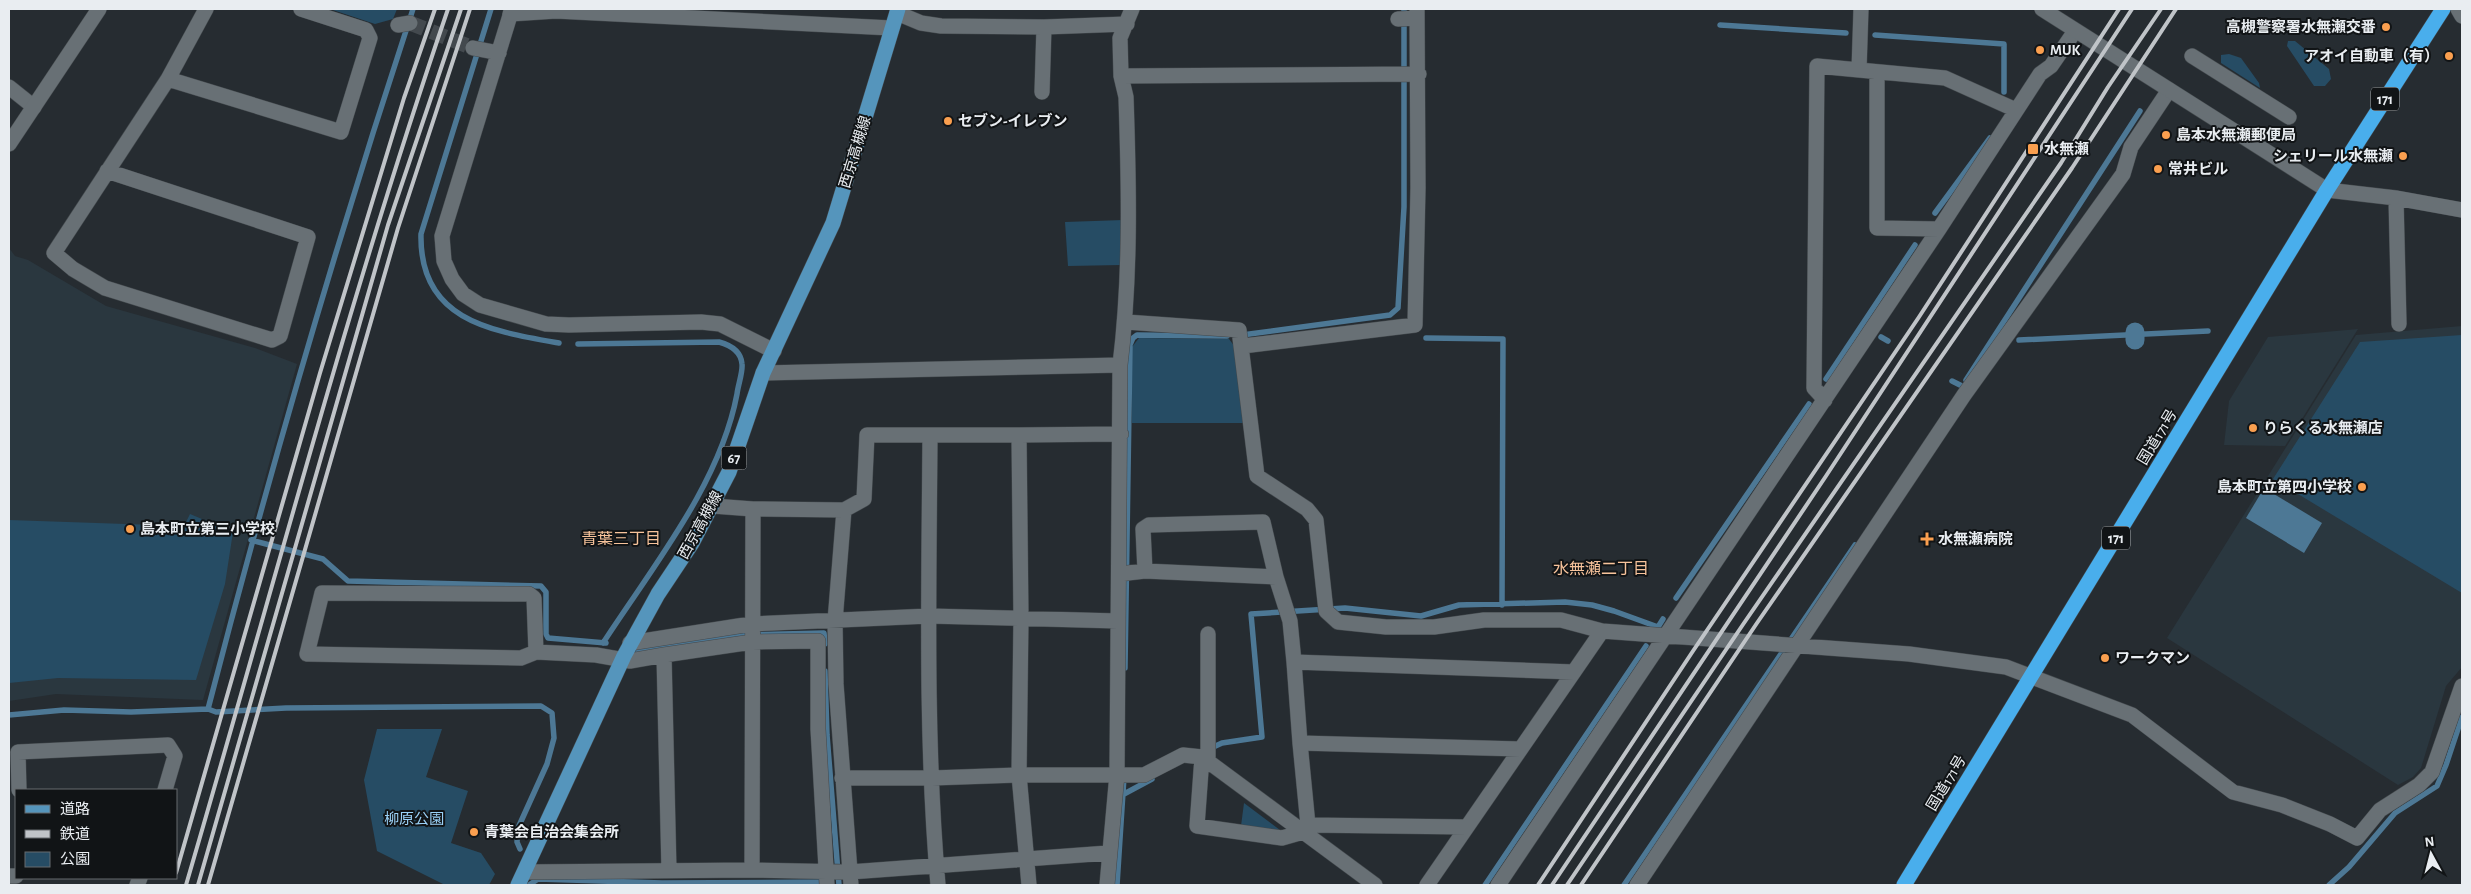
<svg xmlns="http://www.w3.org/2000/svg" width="2471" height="894" font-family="'Alegreya Sans','Noto Sans JP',sans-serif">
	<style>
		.built { fill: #2a373f }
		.green { fill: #264c64 }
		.water { fill: #4d7895 }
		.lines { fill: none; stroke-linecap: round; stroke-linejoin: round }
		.stream { stroke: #4d7895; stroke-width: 5.5 }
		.canal { stroke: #4d7895; stroke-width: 19 }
		.street-tunnel { stroke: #43494e; stroke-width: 15; stroke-dasharray: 15 8; stroke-linecap: butt }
		.street-casing { stroke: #43494d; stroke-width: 16 }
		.secondary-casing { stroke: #43494d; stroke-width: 16 }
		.primary-casing { stroke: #43494d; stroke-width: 16 }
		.highway-casing { stroke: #43494d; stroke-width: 16 }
		.street { stroke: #687075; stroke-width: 15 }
		.secondary { stroke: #687075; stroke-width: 15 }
		.primary { stroke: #5595bc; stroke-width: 15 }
		.highway { stroke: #49aeec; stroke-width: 15 }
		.rail { stroke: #c0c4c8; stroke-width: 4 }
		.poi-dot { fill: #fa9f4f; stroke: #111416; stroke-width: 2 }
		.labels { text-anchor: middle; stroke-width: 4; stroke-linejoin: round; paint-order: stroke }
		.shield { fill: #111416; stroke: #a8acaf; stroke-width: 1 }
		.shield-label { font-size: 14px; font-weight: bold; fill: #e9edf1 }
		.poi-label { font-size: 15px; font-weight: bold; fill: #e9edf1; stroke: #111416; text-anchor: start }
		.street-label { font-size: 15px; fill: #e9edf1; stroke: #111416 }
		.park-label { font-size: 15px; fill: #9ad0f6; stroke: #111416 }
		.neighbourhood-label { font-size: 16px; fill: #f7c39b; stroke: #111416 }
	</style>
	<rect width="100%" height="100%" fill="#262c31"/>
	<path class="built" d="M 9,248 L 15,256 L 28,260 L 106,306 L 255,348 L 297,364 L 203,700 L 56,694 L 9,701 Z
		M 2462,326 L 2462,667 L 2446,686 L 2421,768 L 2413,777 L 2398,785 L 2167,638 L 2356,335 Z
		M 2358,329 L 2285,446 L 2224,445 L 2229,401 L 2268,337 Z"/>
	<path class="green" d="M 330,9 L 397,9 L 393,19 L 375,24 Z
		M 2288,41 L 2295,41 L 2329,69 L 2331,79 L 2325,86 L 2314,86 L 2287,46 Z
		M 2229,54 L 2241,58 L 2259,83 L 2260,88 L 2221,63 L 2221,55 Z
		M 1123,220 L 1121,265 L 1068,266 L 1065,222 Z
		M 2462,335 L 2462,593 L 2273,479 L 2360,342 Z
		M 1139,338 L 1229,339 L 1238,351 L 1245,423 L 1132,423 L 1132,347 Z
		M 190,514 L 233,532 L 225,584 L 196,680 L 58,678 L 9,683 L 9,520 L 184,526 Z
		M 377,729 L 442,729 L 426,777 L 468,791 L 451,843 L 481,853 L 495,874 L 489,885 L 445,885 L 377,851 L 364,780 Z
		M 1244,803 L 1284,833 L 1241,826 Z"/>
	<path class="water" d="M 2264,488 L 2322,523 L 2304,553 L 2246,518 Z"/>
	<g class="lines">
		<path class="stream" d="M 491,9 L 421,234 C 419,320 490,331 559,343
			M 1720,25 L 1846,33
			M 1875,35 L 2004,44 L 2004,92
			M 1935,213 L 1990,138
			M 1242,335 L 1390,315 L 1398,308 L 1404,207 L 1404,9
			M 1881,337 L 1888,341
			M 1426,338 L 1503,339 L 1502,605
			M 2019,340 L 2208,331
			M 578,344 L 719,342 C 730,345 741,351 742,364 C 743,372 738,385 737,394 C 720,484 653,566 603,643
			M 1826,379 L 1915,245
			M 1966,380 L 2140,111
			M 1952,381 L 1962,386
			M 251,540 L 323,559 L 348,581 L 541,586 L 546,592 L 546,634 L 548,638 L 606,643
			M 1676,598 L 1809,404
			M 634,651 L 745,635 L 824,633 L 825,644
			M 1125,668 L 1130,345 L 1133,338 L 1137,335 L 1227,336
			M 825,671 L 827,735 L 839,885
			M 208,709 C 269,473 337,240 413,9
			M 9,715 L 64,710 L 131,712 L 208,709 L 216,712 L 286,708 L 541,706 L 552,713 L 554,738 L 547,764 L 518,828 L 517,842 L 520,849
			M 1209,749 L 1222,743 L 1262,737 L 1251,614 L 1345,608 L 1421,616 L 1459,605 L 1565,602 L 1592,605 L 1614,611 L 1658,627 L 1663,619
			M 1124,794 L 1152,779
			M 529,885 L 538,879 L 662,883 L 827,882
			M 1117,885 L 1124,777
			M 1485,885 L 1646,646
			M 1624,885 L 1855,545
			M 2329,885 L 2349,867 L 2395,813 L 2437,786 L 2446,765 L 2462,717"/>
		<path class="canal" d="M 2135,332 L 2135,340"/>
		<path class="street-tunnel" d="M 410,23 L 473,48"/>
		<defs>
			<path id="street" d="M 512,9 L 442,236 L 444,261 L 452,279 L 463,294 L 480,305 L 546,324 L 569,325 L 701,322 L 720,324 L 774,351
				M 1861,9 L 1859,70 L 1945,78 L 2016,110
				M 2458,9 L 2462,16
				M 897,13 L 921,23 L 941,26 L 1044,27 L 1127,24
				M 1398,19 L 1417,18
				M 398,25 L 410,23
				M 473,48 L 499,53
				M 2192,56 L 2289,117
				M 1877,73 L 1877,228 L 1939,229
				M 1121,76 L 1419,74
				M 168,79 L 341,132 L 370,38 L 366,30 L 301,9
				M 9,87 L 34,107
				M 1042,92 L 1044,27
				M 107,171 L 308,237 L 280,336 L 272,340 L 105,288 L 73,269 L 54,253 L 168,79 L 206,9
				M 2327,190 L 2396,198 L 2462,210
				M 2396,198 L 2399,324
				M 1126,322 L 1239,330 L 1257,476 L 1307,509 L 1316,520 L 1326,611 L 1338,622 L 1386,627 L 1434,627 L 1484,620 L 1561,620 L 1602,631 L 1909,654 L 2006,667 L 2132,715 L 2233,792 L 2282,805 L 2330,824 L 2357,838 L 2380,810 L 2419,785 L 2432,772 L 2462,686
				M 1243,346 L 1415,325 L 1418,188 L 1417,9
				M 763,373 L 1120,365
				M 1825,400 L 1814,388 L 1817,66 L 1859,70
				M 713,506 L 753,509 L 752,870
				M 753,509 L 844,510 L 835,621 L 836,684 L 851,885
				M 844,510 L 864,499 L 867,435 L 930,435
				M 1145,571 L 1276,577 L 1290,621 L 1294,662
				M 1119,574 L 1145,571 L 1143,529 L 1149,525 L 1263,522 L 1276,577
				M 630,643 L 751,624 L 929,616 L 1118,621
				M 536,652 L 534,598 L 529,594 L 322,593 L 307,654 L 521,658 L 536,652 L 596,655 L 630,661 L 664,655
				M 1300,743 L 1294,662 L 1574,672
				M 1202,757 L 1197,826 L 1282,838 L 1303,832 L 1308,825 L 1467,827
				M 1208,760 L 1208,634
				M 842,778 L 932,778 L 1019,775 L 1144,775 L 1183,755 L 1202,757 L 1375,885
				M 19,790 L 18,752 L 168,745 L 175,756 L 165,790
				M 1308,825 L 1300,743 L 1520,749
				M 669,871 L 664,655 L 752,642 L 818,641 L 818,729 L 827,885
				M 525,872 L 752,870 L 850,872 L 1108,853
				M 9,876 L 16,876
				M 137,885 L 140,878
				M 938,885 C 925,736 929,585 930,435 L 1019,435
				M 1029,885 L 1019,775 L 1021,618 L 1019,435 L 1121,434
				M 1107,885 L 1117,774 L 1120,365 C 1131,276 1129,186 1126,97 L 1121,76 L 1120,38 L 1132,9
				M 1427,885 L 1602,631
				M 1498,885 L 1939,229 L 2040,74 L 2051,66 L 2075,31
				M 1637,885 L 1964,395 L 2123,174 L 2131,147 L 2169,90"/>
			<path id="secondary" d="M 2042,9 L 2327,190
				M 510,14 L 556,11 L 891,28
				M 9,144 L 99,9"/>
			<path id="primary" d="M 518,885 L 624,656 L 658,594 L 692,543 L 729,472 L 763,373 L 833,223 L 898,9"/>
			<path id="highway" d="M 1904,885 L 2327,190 L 2443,9"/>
		</defs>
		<use href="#street" class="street-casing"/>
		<use href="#secondary" class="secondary-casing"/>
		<use href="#primary" class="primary-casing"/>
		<use href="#highway" class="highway-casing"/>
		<use href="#street" class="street"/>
		<use href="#secondary" class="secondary"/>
		<use href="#primary" class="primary"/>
		<use href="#highway" class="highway"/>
		<path class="rail" d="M 176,873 L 320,373 L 404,98 L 435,9
			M 186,885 C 272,593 349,297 448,9
			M 198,885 L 388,225 L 461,9
			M 208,885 L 398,228 L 470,9
			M 1538,885 L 1693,651 L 1919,317 L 2119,9
			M 1552,885 L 1826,476 L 2132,9
			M 1567,885 L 1744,623 L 2061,163 L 2108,87 L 2161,9
			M 1581,885 L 1757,623 L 2072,168 L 2176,9"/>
	</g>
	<g class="poi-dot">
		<circle cx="2386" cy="27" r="5"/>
		<circle cx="2040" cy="50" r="5"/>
		<circle cx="2449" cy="56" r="5"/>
		<circle cx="948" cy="121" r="5"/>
		<circle cx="2166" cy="135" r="5"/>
		<rect x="2027" y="143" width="12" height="12" rx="2.5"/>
		<circle cx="2403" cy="156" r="5"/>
		<circle cx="2158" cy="169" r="5"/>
		<circle cx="2253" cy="428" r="5"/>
		<circle cx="2362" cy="487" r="5"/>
		<circle cx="130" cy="529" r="5"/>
		<path d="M1924.5 531.5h5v5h5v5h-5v5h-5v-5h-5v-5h5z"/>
		<circle cx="2105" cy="658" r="5"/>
		<circle cx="474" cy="832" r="5"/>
	</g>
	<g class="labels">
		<g class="shield">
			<rect x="2371" y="87.5" width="28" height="23" rx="4"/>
			<rect x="721.5" y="446.5" width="25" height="23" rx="4"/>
			<rect x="2102" y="526.5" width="28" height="23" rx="4"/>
		</g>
		<g class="shield-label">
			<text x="2385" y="104">171</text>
			<text x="734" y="463">67</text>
			<text x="2116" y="543">171</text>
		</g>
		<g class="poi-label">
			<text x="2376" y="32" text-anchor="end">高槻警察署水無瀬交番</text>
			<text x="2050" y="55">MUK</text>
			<text x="2439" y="61" text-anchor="end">アオイ自動車（有）</text>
			<text x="958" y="126">セブン-イレブン</text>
			<text x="2176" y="140">島本水無瀬郵便局</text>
			<text x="2044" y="154">水無瀬</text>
			<text x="2393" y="161" text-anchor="end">シェリール水無瀬</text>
			<text x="2168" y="174">常井ビル</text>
			<text x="2263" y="433">りらくる水無瀬店</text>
			<text x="2352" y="492" text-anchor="end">島本町立第四小学校</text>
			<text x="140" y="534">島本町立第三小学校</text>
			<text x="1938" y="544">水無瀬病院</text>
			<text x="2115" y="663">ワークマン</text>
			<text x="484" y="837">青葉会自治会集会所</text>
		</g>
		<g class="street-label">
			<text transform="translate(855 152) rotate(-73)" y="5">西京高槻線</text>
			<text transform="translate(2157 437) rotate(-59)" y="5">国道171号</text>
			<text transform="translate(700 525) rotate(-61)" y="5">西京高槻線</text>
			<text transform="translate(1946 783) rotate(-59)" y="5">国道171号</text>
		</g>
		<g class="park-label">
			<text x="414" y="824">柳原公園</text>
		</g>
		<g class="neighbourhood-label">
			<text x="621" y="544">青葉三丁目</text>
			<text x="1601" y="574">水無瀬二丁目</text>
		</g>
	</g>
	<rect width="2471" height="894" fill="none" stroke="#e9edf1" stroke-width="20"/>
	<rect x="15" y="789" width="162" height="90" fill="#111416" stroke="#676b6e"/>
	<rect x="25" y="805" width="25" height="8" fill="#5595bc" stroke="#676b6e"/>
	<text x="60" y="814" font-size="15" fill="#e9edf1">道路</text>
	<rect x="25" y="830" width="25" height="8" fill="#c0c4c8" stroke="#676b6e"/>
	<text x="60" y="839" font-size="15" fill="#e9edf1">鉄道</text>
	<rect x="25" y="852" width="25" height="15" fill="#264c64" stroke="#676b6e"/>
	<text x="60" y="864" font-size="15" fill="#e9edf1">公園</text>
	<g transform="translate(2431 854) rotate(353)" stroke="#111416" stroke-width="4" paint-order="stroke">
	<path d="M0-4L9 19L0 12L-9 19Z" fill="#e9edf1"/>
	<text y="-8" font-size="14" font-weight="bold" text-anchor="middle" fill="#e9edf1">N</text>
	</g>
</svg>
